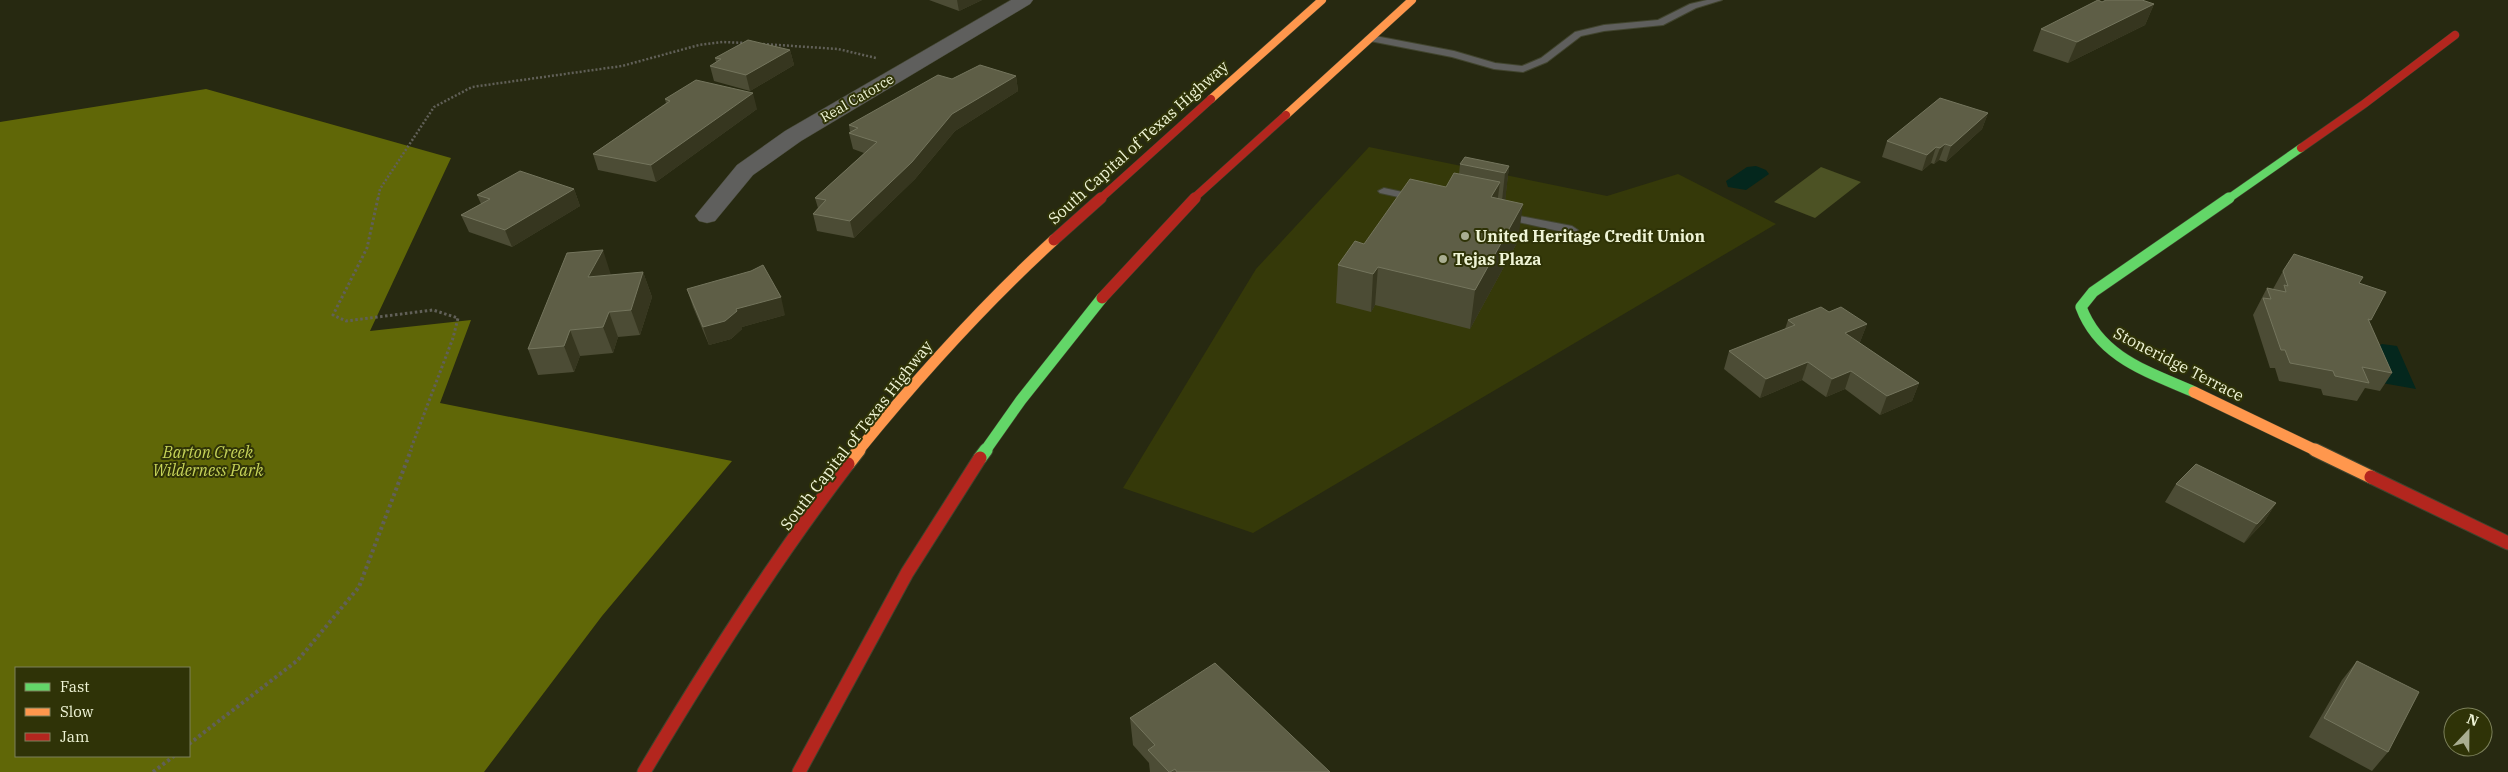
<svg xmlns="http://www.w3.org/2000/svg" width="2508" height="772" font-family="'IBM Plex Serif',serif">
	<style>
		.built { fill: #353909 }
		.green { fill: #4c5224 }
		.forest { fill: #606707; fill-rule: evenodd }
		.water { fill: #04271d }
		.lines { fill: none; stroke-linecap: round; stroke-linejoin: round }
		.lane-casing { stroke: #41442e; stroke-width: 2 }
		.street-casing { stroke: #41442e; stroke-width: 1 }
		.fast-far2-casing { stroke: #41442e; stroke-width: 9 }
		.fast-far1-casing { stroke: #41442e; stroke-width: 12 }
		.fast-casing { stroke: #41442e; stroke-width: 15 }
		.slow-far2-casing { stroke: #41442e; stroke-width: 9 }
		.slow-far1-casing { stroke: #41442e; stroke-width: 12 }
		.slow-casing { stroke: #41442e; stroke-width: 15 }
		.jam-far2-casing { stroke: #41442e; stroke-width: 9 }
		.jam-far1-casing { stroke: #41442e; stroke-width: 12 }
		.jam-casing { stroke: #41442e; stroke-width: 15 }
		.path-far2 { stroke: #616058; stroke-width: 2.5; stroke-dasharray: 2 2; stroke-linecap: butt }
		.path-far1 { stroke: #616058; stroke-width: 3; stroke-dasharray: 2.5 2.5; stroke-linecap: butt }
		.path { stroke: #616058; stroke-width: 4; stroke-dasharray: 3 3; stroke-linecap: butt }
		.lane { fill: #5f5f5d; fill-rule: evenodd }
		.street { fill: #5f5f5d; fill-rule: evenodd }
		.fast-far2 { stroke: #63d668; stroke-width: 8 }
		.fast-far1 { stroke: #63d668; stroke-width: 11 }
		.fast { stroke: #63d668; stroke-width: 13 }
		.slow-far2 { stroke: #ff974d; stroke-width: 8 }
		.slow-far1 { stroke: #ff974d; stroke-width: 11 }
		.slow { stroke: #ff974d; stroke-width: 13 }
		.jam-far2 { stroke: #b3261e; stroke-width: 8 }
		.jam-far1 { stroke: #b3261e; stroke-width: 11 }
		.jam { stroke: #b3261e; stroke-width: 13 }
		.wall { fill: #4c4c35 }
		.shaded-wall { fill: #36361f }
		.building { fill: #5e5e46; stroke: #74755d }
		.poi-dot { fill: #a9ad91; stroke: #2f3307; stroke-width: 2 }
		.labels { text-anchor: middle; stroke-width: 4; stroke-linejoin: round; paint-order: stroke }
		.far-street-label { font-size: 14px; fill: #eff4d6; stroke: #2f3307 }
		.street-label { font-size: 16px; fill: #eff4d6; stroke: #2f3307 }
		.poi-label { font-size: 16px; font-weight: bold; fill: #eff4d6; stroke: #2f3307; text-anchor: start }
		.park-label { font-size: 16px; font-style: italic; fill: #c7d459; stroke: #2f3307 }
	</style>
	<rect width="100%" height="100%" fill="#272911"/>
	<path class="built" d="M 1369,147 L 1607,196 L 1678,174 L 1776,224 L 1253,533 L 1123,488 L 1256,269 Z"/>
	<path class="green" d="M 1821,167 L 1861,182 L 1815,218 L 1774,202 Z"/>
	<path class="forest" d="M 206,89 L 451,158 L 370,331 L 471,320 L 440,403 L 732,461 L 602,616 L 484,772 L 0,772 L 0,122 ZM 16,668 L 189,668 L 189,756 L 16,756 Z"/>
	<path class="water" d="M 1756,166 L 1766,170 L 1769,174 L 1746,190 L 1728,187 L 1726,181 L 1747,167 Z
		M 2382,344 L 2397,346 L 2416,389 L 2382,383 L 2377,347 Z"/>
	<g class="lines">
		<defs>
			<path id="lane" d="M 1707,0 L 1722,0 L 1696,8 L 1663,25 L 1604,31 L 1581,36 L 1547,62 L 1523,72 L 1494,69 L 1452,57 L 1370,41 L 1365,38 L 1370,35 L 1454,51 L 1495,63 L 1522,66 L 1541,58 L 1575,32 L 1604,25 L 1658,20 L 1690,4 Z
				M 1384,188 L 1421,196 L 1423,198 L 1417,201 L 1380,193 L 1378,191 Z
				M 1504,213 L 1572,226 L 1578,230 L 1572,234 L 1500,218 L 1500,214 Z"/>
			<path id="street" d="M 1011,0 L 1033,0 L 1030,4 L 801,141 L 753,175 L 715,221 L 707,223 L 699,221 L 695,216 L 737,165 L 785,131 Z"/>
			<path id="fast-far2" d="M 2228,199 L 2301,148"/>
			<path id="fast-far1" d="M 2194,392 C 2149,372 2100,358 2081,307 L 2093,292 L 2229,198
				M 985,451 L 1021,400 L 1102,298"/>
			<path id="fast" d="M 980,458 L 986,450"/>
			<path id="slow-far2" d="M 1211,99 L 1322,0
				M 1286,115 L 1412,0"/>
			<path id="slow-far1" d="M 2194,392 L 2317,451
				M 858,451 C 919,376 983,305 1054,240"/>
			<path id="slow" d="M 2315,450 L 2371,477
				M 848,464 L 859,450"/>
			<path id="jam-far2" d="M 2301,148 L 2364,104 L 2455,35
				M 1100,199 L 1211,99
				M 1193,199 L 1286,115"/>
			<path id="jam-far1" d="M 1054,240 L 1101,198
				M 1102,298 L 1195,198"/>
			<path id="jam" d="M 2371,477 L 2508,543
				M 644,772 C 707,666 773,562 848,464
				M 799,772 L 907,573 L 980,458"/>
		</defs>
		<use href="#lane" class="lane-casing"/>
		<use href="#street" class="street-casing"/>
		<use href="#fast-far2" class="fast-far2-casing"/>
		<use href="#fast-far1" class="fast-far1-casing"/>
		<use href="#fast" class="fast-casing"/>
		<use href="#slow-far2" class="slow-far2-casing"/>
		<use href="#slow-far1" class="slow-far1-casing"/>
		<use href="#slow" class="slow-casing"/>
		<use href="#jam-far2" class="jam-far2-casing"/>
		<use href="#jam-far1" class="jam-far1-casing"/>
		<use href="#jam" class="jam-casing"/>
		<path class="path-far2" d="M 763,44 L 838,49 L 876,58
			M 378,199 L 380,189 L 434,107 L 472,87 L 622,66 L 699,45 L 723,42 L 745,43"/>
		<path class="path-far1" d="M 378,198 L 367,248 L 333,315 L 346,321 L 433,310 L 458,318 L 453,338 L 410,451"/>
		<path class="path" d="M 189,744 L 298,660 L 359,587 L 411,450
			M 153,772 L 174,756"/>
		<use href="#lane" class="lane"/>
		<use href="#street" class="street"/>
		<use href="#fast-far2" class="fast-far2"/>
		<use href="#fast-far1" class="fast-far1"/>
		<use href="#fast" class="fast"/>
		<use href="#slow-far2" class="slow-far2"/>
		<use href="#slow-far1" class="slow-far1"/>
		<use href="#slow" class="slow"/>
		<use href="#jam-far2" class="jam-far2"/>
		<use href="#jam-far1" class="jam-far1"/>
		<use href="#jam" class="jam"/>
	</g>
	<path class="wall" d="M 929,0 L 982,0 L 959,11 Z
		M 2102,2 L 2154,4 L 2145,25 L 2068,63 L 2033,51 L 2041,29 Z
		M 790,50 L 794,65 L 750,91 L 714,81 L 710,66 L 716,62 L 715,58 Z
		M 1016,76 L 1018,91 L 955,131 L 915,179 L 854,238 L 817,231 L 813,214 L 818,208 L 815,198 L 864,153 L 853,149 L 849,133 L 850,132 L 849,125 Z
		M 665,99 L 757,109 L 656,182 L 598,170 L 593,154 L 666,103 Z
		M 1988,113 L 1982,129 L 1946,162 L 1939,160 L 1934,164 L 1931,163 L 1922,171 L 1882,157 L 1887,141 Z
		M 1460,164 L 1509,166 L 1505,200 L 1518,241 L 1470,329 L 1375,305 L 1371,312 L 1336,303 L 1338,265 L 1364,244 L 1446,187 L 1459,174 Z
		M 574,189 L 580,206 L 512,247 L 469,232 L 461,215 L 481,204 L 477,195 Z
		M 2283,271 L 2359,283 L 2386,292 L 2369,322 L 2392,373 L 2380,391 L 2365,388 L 2357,401 L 2323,395 L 2321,389 L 2279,381 L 2275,368 L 2270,368 L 2253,315 L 2267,288 L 2273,289 Z
		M 643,272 L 652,297 L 640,335 L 618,337 L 613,353 L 580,356 L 574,372 L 538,375 L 528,349 L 611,275 Z
		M 687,289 L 785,315 L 742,327 L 742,329 L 731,339 L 709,345 L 693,307 Z
		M 1829,312 L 1867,324 L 1860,342 L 1860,343 L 1919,383 L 1912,401 L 1880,415 L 1845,389 L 1826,397 L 1802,380 L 1760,398 L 1724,369 L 1729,351 L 1785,329 L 1788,320 Z
		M 2176,484 L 2276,503 L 2264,522 L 2244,543 L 2165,502 Z
		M 2357,661 L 2388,752 L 2372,771 L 2309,737 L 2342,680 Z
		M 1130,718 L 1330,772 L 1150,772 L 1149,763 L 1133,745 Z"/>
	<path class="shaded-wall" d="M 957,0 L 982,0 L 959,11 Z
		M 2154,4 L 2145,25 L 2068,63 L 2077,42 Z
		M 790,50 L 794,65 L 750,91 L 746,75 Z
		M 1016,76 L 1018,91 L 955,131 L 915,179 L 854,238 L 850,221 L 952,114 Z
		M 753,93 L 757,109 L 656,182 L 651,165 Z
		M 1988,113 L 1982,129 L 1946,162 L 1951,146 Z
		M 1945,144 L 1939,160 L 1934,164 L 1940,148 Z
		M 1936,147 L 1931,163 L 1922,171 L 1927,155 Z
		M 1509,166 L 1505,203 L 1501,210 L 1505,173 Z
		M 1500,182 L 1495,219 L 1491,197 Z
		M 574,189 L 580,206 L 512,247 L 505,230 Z
		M 1523,204 L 1518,241 L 1470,329 L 1475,290 Z
		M 603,250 L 611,275 L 588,277 Z
		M 1378,267 L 1375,305 L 1371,312 L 1373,274 Z
		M 643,272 L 652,297 L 640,335 L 631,310 Z
		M 781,297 L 785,315 L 742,327 L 742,329 L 731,339 L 709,345 L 703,327 L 736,309 Z
		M 609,312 L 618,337 L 613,353 L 603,327 Z
		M 1867,324 L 1860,342 L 1839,351 L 1845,333 Z
		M 570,330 L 580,356 L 574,372 L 564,346 Z
		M 1808,362 L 1802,380 L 1760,398 L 1766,379 Z
		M 1851,371 L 1845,389 L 1826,397 L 1832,379 Z
		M 1919,383 L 1912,401 L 1880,415 L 1887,396 Z
		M 2276,503 L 2264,522 L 2244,543 L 2257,524 Z"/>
	<path class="building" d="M 2098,0 L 2102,2 L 2106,0 L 2142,0 L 2154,4 L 2077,42 L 2041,29 Z
		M 748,40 L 790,50 L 746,75 L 710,66 L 721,59 L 715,58 Z
		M 980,65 L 1016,76 L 952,114 L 912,162 L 850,221 L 813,214 L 826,200 L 815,198 L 877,142 L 849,133 L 858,128 L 849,125 L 938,75 L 952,79 Z
		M 696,80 L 753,93 L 651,165 L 593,154 L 670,101 L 665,99 Z
		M 1940,98 L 1988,113 L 1951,146 L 1945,144 L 1940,148 L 1936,147 L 1927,155 L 1887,141 Z
		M 1465,157 L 1509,166 L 1505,173 L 1460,164 Z
		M 520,171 L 574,189 L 505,230 L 461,215 L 490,199 L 477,195 Z
		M 1454,173 L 1500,182 L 1491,197 L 1523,204 L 1475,290 L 1378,267 L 1373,274 L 1338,265 L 1355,241 L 1364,244 L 1410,179 L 1446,187 Z
		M 603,250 L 588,277 L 643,272 L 631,310 L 609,312 L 603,327 L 570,330 L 564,346 L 528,349 L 567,253 Z
		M 2294,254 L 2363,277 L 2359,283 L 2386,292 L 2371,320 L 2368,319 L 2392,373 L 2362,367 L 2369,383 L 2335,376 L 2333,371 L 2290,363 L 2285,350 L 2281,350 L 2263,298 L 2271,299 L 2267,288 L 2286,292 L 2284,285 L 2288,286 L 2283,271 Z
		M 763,265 L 781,297 L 736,309 L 737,311 L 725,321 L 703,327 L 687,289 L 751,271 Z
		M 1821,307 L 1829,312 L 1841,307 L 1867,324 L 1845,333 L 1919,383 L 1887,396 L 1851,371 L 1832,379 L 1808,362 L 1766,379 L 1729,351 L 1795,325 L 1788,320 Z
		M 2196,464 L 2276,503 L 2257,524 L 2176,484 Z
		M 2357,661 L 2419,692 L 2388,752 L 2324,718 Z
		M 1215,663 L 1330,772 L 1177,772 L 1175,769 L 1170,772 L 1169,772 L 1148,750 L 1155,745 L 1130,718 Z"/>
	<g class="poi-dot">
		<circle cx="1465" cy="236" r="5"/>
		<circle cx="1443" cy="259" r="5"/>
	</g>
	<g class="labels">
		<g class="far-street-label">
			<text transform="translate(857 98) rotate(-30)" y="5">Real Catorce</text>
		</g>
		<g class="street-label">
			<text transform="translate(1138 142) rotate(-42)" y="6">South Capital of Texas Highway</text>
			<text transform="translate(2179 364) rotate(27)" y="6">Stoneridge Terrace</text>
			<text transform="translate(856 435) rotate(-52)" y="6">South Capital of Texas Highway</text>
		</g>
		<g class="poi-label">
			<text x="1475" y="242">United Heritage Credit Union</text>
			<text x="1453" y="265">Tejas Plaza</text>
		</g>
		<g class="park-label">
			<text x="208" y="458">Barton Creek<tspan x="208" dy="18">Wilderness Park</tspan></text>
		</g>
	</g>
	<rect x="15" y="667" width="175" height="90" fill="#2f3307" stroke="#7c805a"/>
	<rect x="25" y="683" width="25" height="8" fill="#63d668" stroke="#7c805a"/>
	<text x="60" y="692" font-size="15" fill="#eff4d6">Fast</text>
	<rect x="25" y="708" width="25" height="8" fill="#ff974d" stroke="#7c805a"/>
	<text x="60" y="717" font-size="15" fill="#eff4d6">Slow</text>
	<rect x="25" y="733" width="25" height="8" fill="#b3261e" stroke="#7c805a"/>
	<text x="60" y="742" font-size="15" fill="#eff4d6">Jam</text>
	<g transform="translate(2468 732) rotate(22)"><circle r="24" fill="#2f3307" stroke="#7c805a"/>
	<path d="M0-4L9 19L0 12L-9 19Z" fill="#a9ad91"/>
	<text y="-8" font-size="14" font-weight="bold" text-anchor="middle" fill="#eff4d6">N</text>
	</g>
</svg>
